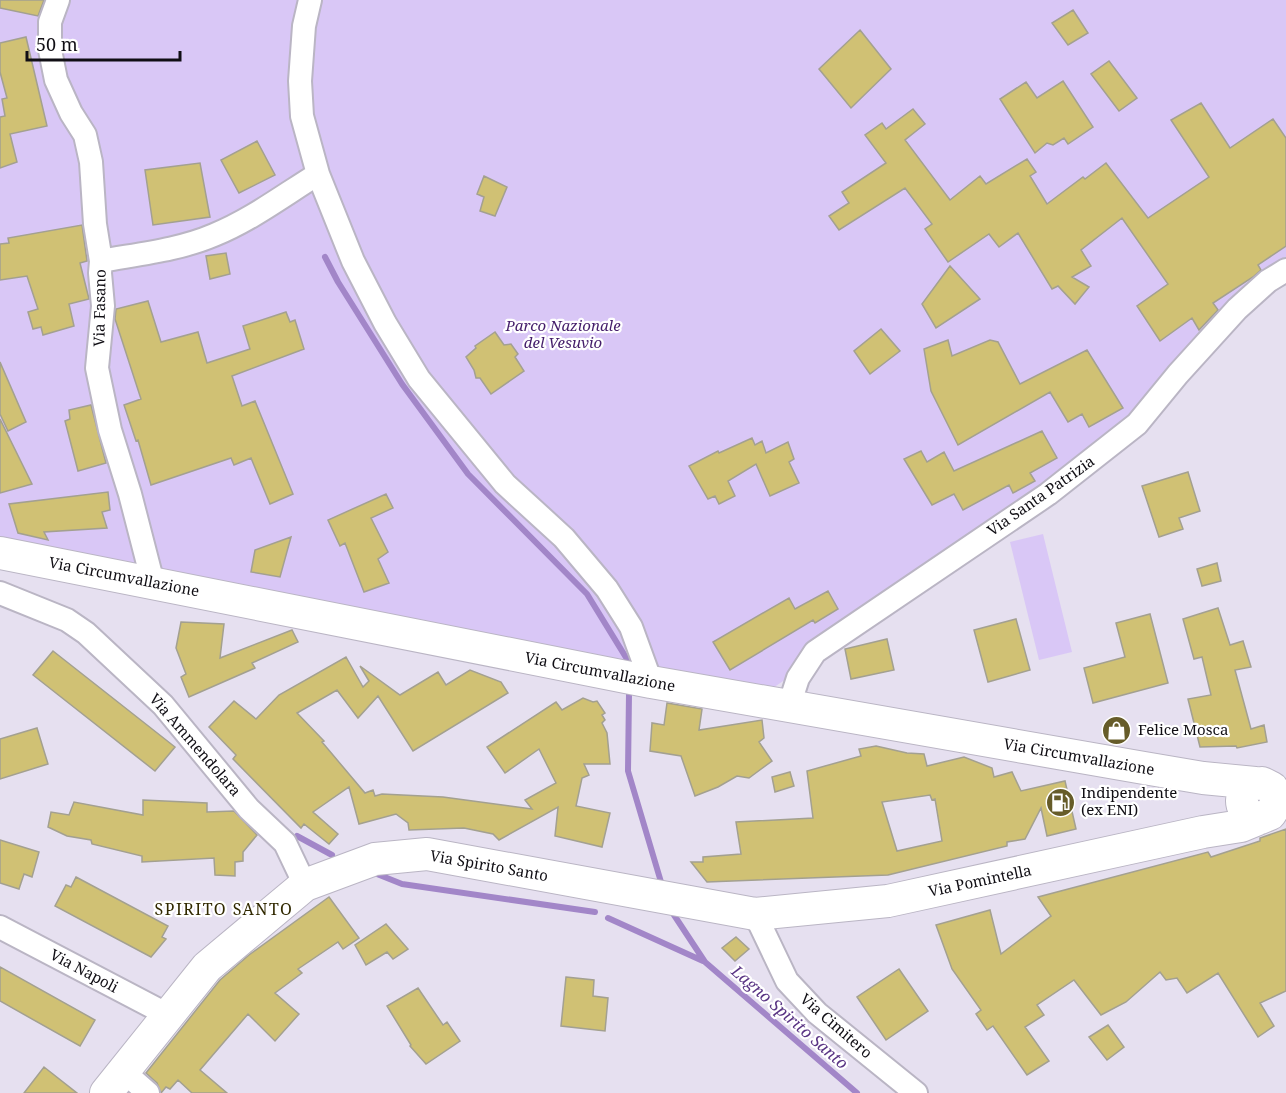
<svg xmlns="http://www.w3.org/2000/svg" width="1286" height="1093" font-family="'Noto Serif',serif">
	<style>
		.green { fill: #d9c7f6 }
		.lines { fill: none; stroke-linecap: round; stroke-linejoin: round }
		.stream { stroke: #a286c8; stroke-width: 6 }
		.building { fill: #d0c174; stroke: #a3a090; stroke-width: 1.5; fill-rule: evenodd }
		.street-casing { stroke: #bab5c4; stroke-width: 26 }
		.secondary-casing { stroke: #bab5c4; stroke-width: 34 }
		.street { stroke: #fff; stroke-width: 22 }
		.secondary { stroke: #fff; stroke-width: 32 }
		.labels { text-anchor: middle; stroke-width: 4.5; stroke-linejoin: round; paint-order: stroke }
		.street-label { font-size: 15px; fill: #100e14; stroke: #fff }
		.park-label { font-size: 15px; font-style: italic; fill: #441d6a; stroke: #fff }
		.poi-label { font-size: 15px; fill: #100e14; stroke: #fff; text-anchor: start }
		.neighbourhood-label { font-size: 16px; letter-spacing: 1.5px; fill: #312900; stroke: #fff }
		.water-label { font-size: 16px; font-style: italic; fill: #5a3584; stroke: #fff }
	</style>
	<rect width="100%" height="100%" fill="#e6e0f0"/>
	<path class="green" d="M 0,0 L 1286,0 L 1286,278 L 1199,355 L 1127,445 L 741,710 L 0,565 Z
		M 1043,534 L 1072,652 L 1039,660 L 1010,542 Z"/>
	<g class="lines">
		<path class="stream" d="M 325,257 L 338,282 L 402,384 L 468,474 L 587,594 L 630,664
			M 629,694 L 628,771 L 661,882
			M 297,836 L 332,855
			M 372,872 L 402,884 L 595,912
			M 674,915 L 705,962 L 857,1093
			M 608,918 L 703,961"/>
	</g>
	<path class="building" d="M 0,0 L 44,0 L 38,16 L 0,8 Z
		M 1073,10 L 1088,33 L 1068,45 L 1052,23 Z
		M 860,30 L 891,69 L 851,108 L 819,69 Z
		M 26,37 L 47,126 L 10,134 L 17,162 L 0,168 L 0,117 L 5,116 L 2,99 L 7,98 L 0,72 L 0,43 Z
		M 1109,61 L 1137,98 L 1119,111 L 1091,74 Z
		M 1063,81 L 1093,127 L 1068,144 L 1064,138 L 1053,145 L 1047,143 L 1035,153 L 1000,99 L 1026,82 L 1037,98 Z
		M 1201,103 L 1230,148 L 1273,119 L 1286,138 L 1286,246 L 1258,265 L 1261,270 L 1253,277 L 1213,303 L 1218,310 L 1199,330 L 1192,318 L 1160,341 L 1137,306 L 1168,284 L 1122,218 L 1081,250 L 1091,266 L 1072,277 L 1089,287 L 1075,304 L 1058,286 L 1052,289 L 1018,233 L 999,247 L 989,234 L 948,262 L 925,229 L 932,224 L 905,188 L 839,230 L 829,216 L 849,203 L 842,192 L 886,163 L 865,135 L 882,123 L 886,129 L 913,109 L 925,124 L 905,140 L 950,200 L 980,176 L 986,184 L 1027,159 L 1036,172 L 1030,176 L 1047,204 L 1083,177 L 1085,179 L 1106,163 L 1148,218 L 1209,177 L 1171,120 Z
		M 257,141 L 275,175 L 239,193 L 221,160 Z
		M 200,163 L 210,217 L 153,225 L 145,170 Z
		M 484,176 L 507,187 L 495,216 L 480,211 L 484,197 L 477,194 Z
		M 82,225 L 87,261 L 80,263 L 89,299 L 69,304 L 74,326 L 43,335 L 41,327 L 33,329 L 28,312 L 38,309 L 27,276 L 0,280 L 0,244 L 9,243 L 8,238 Z
		M 226,253 L 230,274 L 210,279 L 206,256 Z
		M 950,266 L 980,299 L 936,328 L 922,304 Z
		M 148,301 L 161,342 L 198,332 L 207,363 L 250,349 L 243,326 L 286,312 L 290,322 L 295,320 L 304,349 L 232,376 L 242,406 L 255,401 L 293,494 L 270,504 L 251,458 L 234,465 L 231,458 L 151,485 L 138,440 L 136,441 L 124,405 L 141,399 L 115,319 L 116,309 Z
		M 881,329 L 900,351 L 870,374 L 854,351 Z
		M 495,332 L 504,345 L 511,344 L 518,354 L 515,357 L 524,371 L 491,394 L 480,378 L 476,378 L 474,370 L 466,357 L 476,348 L 475,346 Z
		M 948,340 L 952,356 L 990,340 L 998,342 L 1020,384 L 1087,350 L 1123,408 L 1089,427 L 1082,414 L 1068,422 L 1050,392 L 958,445 L 931,391 L 924,349 Z
		M 0,362 L 26,422 L 8,431 L 0,414 Z
		M 91,405 L 106,463 L 78,471 L 65,421 L 70,419 L 69,410 Z
		M 0,419 L 32,484 L 0,493 Z
		M 1042,431 L 1057,458 L 1030,473 L 1035,481 L 1013,493 L 1009,485 L 963,510 L 954,494 L 932,505 L 904,459 L 921,451 L 927,462 L 944,452 L 954,471 Z
		M 752,438 L 755,445 L 762,441 L 766,453 L 788,442 L 794,459 L 789,462 L 799,483 L 770,496 L 756,464 L 728,481 L 735,496 L 719,504 L 715,496 L 708,499 L 689,466 L 718,451 L 719,453 Z
		M 1188,472 L 1200,511 L 1179,518 L 1183,529 L 1159,537 L 1142,486 Z
		M 108,492 L 110,510 L 102,512 L 107,528 L 44,532 L 48,540 L 18,533 L 9,504 Z
		M 386,494 L 393,508 L 371,518 L 388,552 L 378,559 L 389,583 L 364,592 L 345,543 L 340,546 L 328,520 Z
		M 291,537 L 280,577 L 251,572 L 255,550 Z
		M 1217,563 L 1221,581 L 1202,586 L 1197,569 Z
		M 828,591 L 838,609 L 815,623 L 813,620 L 730,670 L 713,642 L 789,598 L 795,609 Z
		M 1218,608 L 1230,645 L 1243,641 L 1251,667 L 1235,670 L 1251,729 L 1264,725 L 1267,742 L 1237,748 L 1236,746 L 1200,747 L 1188,699 L 1211,695 L 1202,657 L 1194,659 L 1183,619 Z
		M 1150,614 L 1168,683 L 1093,703 L 1084,668 L 1125,657 L 1116,623 Z
		M 1016,619 L 1030,670 L 988,682 L 974,630 Z
		M 181,622 L 224,624 L 220,658 L 292,630 L 298,642 L 252,663 L 255,668 L 189,697 L 181,677 L 186,674 L 176,648 Z
		M 887,639 L 894,670 L 851,679 L 845,649 Z
		M 53,651 L 175,747 L 155,771 L 33,675 Z
		M 346,657 L 363,687 L 369,681 L 360,666 L 400,695 L 438,672 L 446,685 L 470,670 L 501,682 L 508,693 L 413,751 L 378,696 L 358,718 L 337,690 L 297,713 L 324,741 L 322,742 L 365,793 L 373,790 L 375,796 L 382,794 L 443,797 L 532,809 L 525,800 L 556,783 L 539,749 L 505,773 L 487,747 L 556,702 L 562,710 L 583,698 L 593,702 L 597,701 L 605,713 L 602,715 L 605,720 L 602,723 L 607,733 L 610,764 L 584,764 L 589,775 L 582,778 L 576,806 L 610,813 L 602,847 L 555,836 L 558,807 L 499,840 L 493,834 L 464,828 L 409,830 L 408,823 L 396,814 L 359,824 L 349,787 L 313,812 L 338,834 L 329,844 L 304,824 L 301,828 L 233,759 L 236,755 L 209,727 L 234,701 L 256,719 L 279,695 Z
		M 667,703 L 702,709 L 699,730 L 762,720 L 764,738 L 759,742 L 772,761 L 749,778 L 737,776 L 718,787 L 695,796 L 681,756 L 650,751 L 652,723 L 664,725 Z
		M 37,728 L 48,764 L 0,779 L 0,739 Z
		M 876,746 L 907,753 L 924,754 L 927,766 L 964,757 L 992,768 L 994,777 L 1012,772 L 1021,791 L 1065,781 L 1076,829 L 1047,836 L 1041,808 L 1025,839 L 1007,842 L 1007,846 L 888,875 L 707,882 L 691,862 L 703,862 L 703,857 L 741,854 L 736,822 L 813,818 L 807,771 L 861,756 L 859,749 ZM 930,795 L 932,800 L 935,799 L 942,841 L 897,851 L 882,802 Z
		M 790,772 L 794,786 L 775,792 L 772,777 Z
		M 143,800 L 207,803 L 207,812 L 234,811 L 257,835 L 243,852 L 243,861 L 235,862 L 235,876 L 215,875 L 214,858 L 142,862 L 142,856 L 92,844 L 91,840 L 67,836 L 48,827 L 51,812 L 69,815 L 74,802 L 143,815 Z
		M 1286,829 L 1286,991 L 1260,1003 L 1274,1026 L 1258,1037 L 1218,973 L 1187,993 L 1177,978 L 1166,980 L 1160,972 L 1126,1002 L 1101,1015 L 1074,980 L 1037,1005 L 1044,1015 L 1025,1027 L 1049,1061 L 1027,1075 L 993,1026 L 987,1030 L 976,1014 L 981,1010 L 952,969 L 936,925 L 990,910 L 1001,954 L 1051,916 L 1038,897 L 1208,852 L 1211,857 L 1260,841 L 1260,838 Z
		M 0,840 L 39,852 L 32,877 L 24,874 L 19,889 L 0,883 Z
		M 76,877 L 168,926 L 162,937 L 166,939 L 151,957 L 55,906 L 66,885 L 71,887 Z
		M 329,897 L 359,938 L 343,949 L 338,942 L 298,969 L 302,973 L 275,993 L 299,1014 L 275,1041 L 248,1014 L 200,1070 L 227,1093 L 192,1093 L 178,1080 L 170,1089 L 166,1087 L 161,1093 L 157,1083 L 146,1073 L 220,980 L 249,955 Z
		M 386,924 L 408,949 L 393,959 L 387,952 L 366,965 L 355,945 Z
		M 736,937 L 749,949 L 735,961 L 722,948 Z
		M 0,967 L 95,1020 L 80,1046 L 0,1001 Z
		M 899,969 L 928,1011 L 886,1040 L 857,997 Z
		M 566,977 L 594,980 L 593,996 L 608,998 L 605,1031 L 561,1026 Z
		M 418,988 L 443,1025 L 447,1022 L 460,1041 L 426,1064 L 410,1046 L 411,1045 L 387,1006 Z
		M 1108,1025 L 1124,1047 L 1107,1060 L 1089,1037 Z
		M 44,1067 L 77,1093 L 24,1093 Z"/>
	<g class="lines">
		<defs>
			<path id="street" d="M 58,0 L 50,22 L 50,50 L 56,80 L 71,113 L 85,135 L 91,162 L 95,224 L 101,261 L 100,273 L 103,306 L 97,368 L 110,430 L 130,494 L 153,583
				M 310,0 L 304,26 L 300,81 L 302,116 L 318,174 L 353,261 L 385,323 L 419,379 L 505,484 L 564,538 L 607,589 L 631,627 L 651,682
				M 101,261 C 139,254 179,250 214,235 C 251,220 284,195 318,174
				M 0,593 L 67,620 L 86,633 L 163,705 L 249,809 L 285,843 L 305,885
				M 789,706 L 798,678 L 815,652 L 1048,494 L 1137,424 L 1178,374 L 1237,309 L 1268,281 L 1286,270
				M 755,914 L 787,981 L 817,1013 L 916,1093
				M 0,927 L 168,1015
				M 123,1071 L 148,1093"/>
			<path id="secondary" d="M 0,553 L 651,682 L 1144,768 L 1203,778 L 1255,783
				M 106,1093 L 207,967 L 305,885 L 375,859 L 427,854 L 755,914 L 888,901 L 1203,832 L 1241,826 L 1270,814 L 1276,805 L 1277,799 L 1272,788 L 1262,783 L 1250,785 C 1236,797 1241,816 1260,818"/>
		</defs>
		<use href="#street" class="street-casing"/>
		<use href="#secondary" class="secondary-casing"/>
		<use href="#street" class="street"/>
		<use href="#secondary" class="secondary"/>
	</g>
	<defs>
		<symbol id="shop-disc" viewBox="-11 -11 22 22"><circle r="9.5" fill="#665c29" stroke="#fff"/><path d="M-5-2.5h2.3a2.7 3.5 0 0 1 5.4 0H5L5.5 6h-11ZM-1.5-2.5h3a1.5 2.3 0 0 0-3 0Z" fill="#fff"/></symbol>
		<symbol id="fuel-disc" viewBox="-11 -11 22 22"><circle r="9.5" fill="#665c29" stroke="#fff"/><path d="M-5.5-6h7V0h2V4h1.3V-2.5L3-4.5l.8-.8L6-3V5H2.5V1h-1V6h-7ZM-4.2-4.7v3.2H.2V-4.7Z" fill="#fff"/></symbol>
	</defs>
	<g fill-rule="evenodd">
		<use href="#shop-disc" x="1100" y="714" width="33" height="33"/>
		<use href="#fuel-disc" x="1044" y="786" width="33" height="33"/>
	</g>
	<g class="labels">
		<g class="street-label">
			<text transform="translate(100 308) rotate(-89)" y="5">Via Fasano</text>
			<text transform="translate(1041 496) rotate(-35)" y="5">Via Santa Patrizia</text>
			<text transform="translate(124 577) rotate(11)" y="5">Via Circumvallazione</text>
			<text transform="translate(600 672) rotate(11)" y="5">Via Circumvallazione</text>
			<text transform="translate(195 745) rotate(49)" y="5">Via Ammendolara</text>
			<text transform="translate(1079 757) rotate(10)" y="5">Via Circumvallazione</text>
			<text transform="translate(489 866) rotate(10)" y="5">Via Spirito Santo</text>
			<text transform="translate(980 881) rotate(-12)" y="5">Via Pomintella</text>
			<text transform="translate(84 971) rotate(28)" y="5">Via Napoli</text>
			<text transform="translate(836 1026) rotate(41)" y="5">Via Cimitero</text>
		</g>
		<g class="park-label">
			<text x="563" y="331">Parco Nazionale<tspan x="563" dy="17">del Vesuvio</tspan></text>
		</g>
		<g class="poi-label">
			<text x="1138" y="735">Felice Mosca</text>
			<text x="1081" y="798">Indipendente<tspan x="1081" dy="17">(ex ENI)</tspan></text>
		</g>
		<g class="neighbourhood-label">
			<text x="224" y="915">SPIRITO SANTO</text>
		</g>
		<g class="water-label">
			<text transform="translate(790 1017) rotate(41)" y="6">Lagno Spirito Santo</text>
		</g>
	</g>
	<path d="M27 51v9h153v-9" fill="none" stroke="#100e14" stroke-width="3"/>
	<text x="36" y="51" font-size="18" fill="#100e14" stroke="#ffffff" stroke-width="4.5" paint-order="stroke">50 m</text>
</svg>
